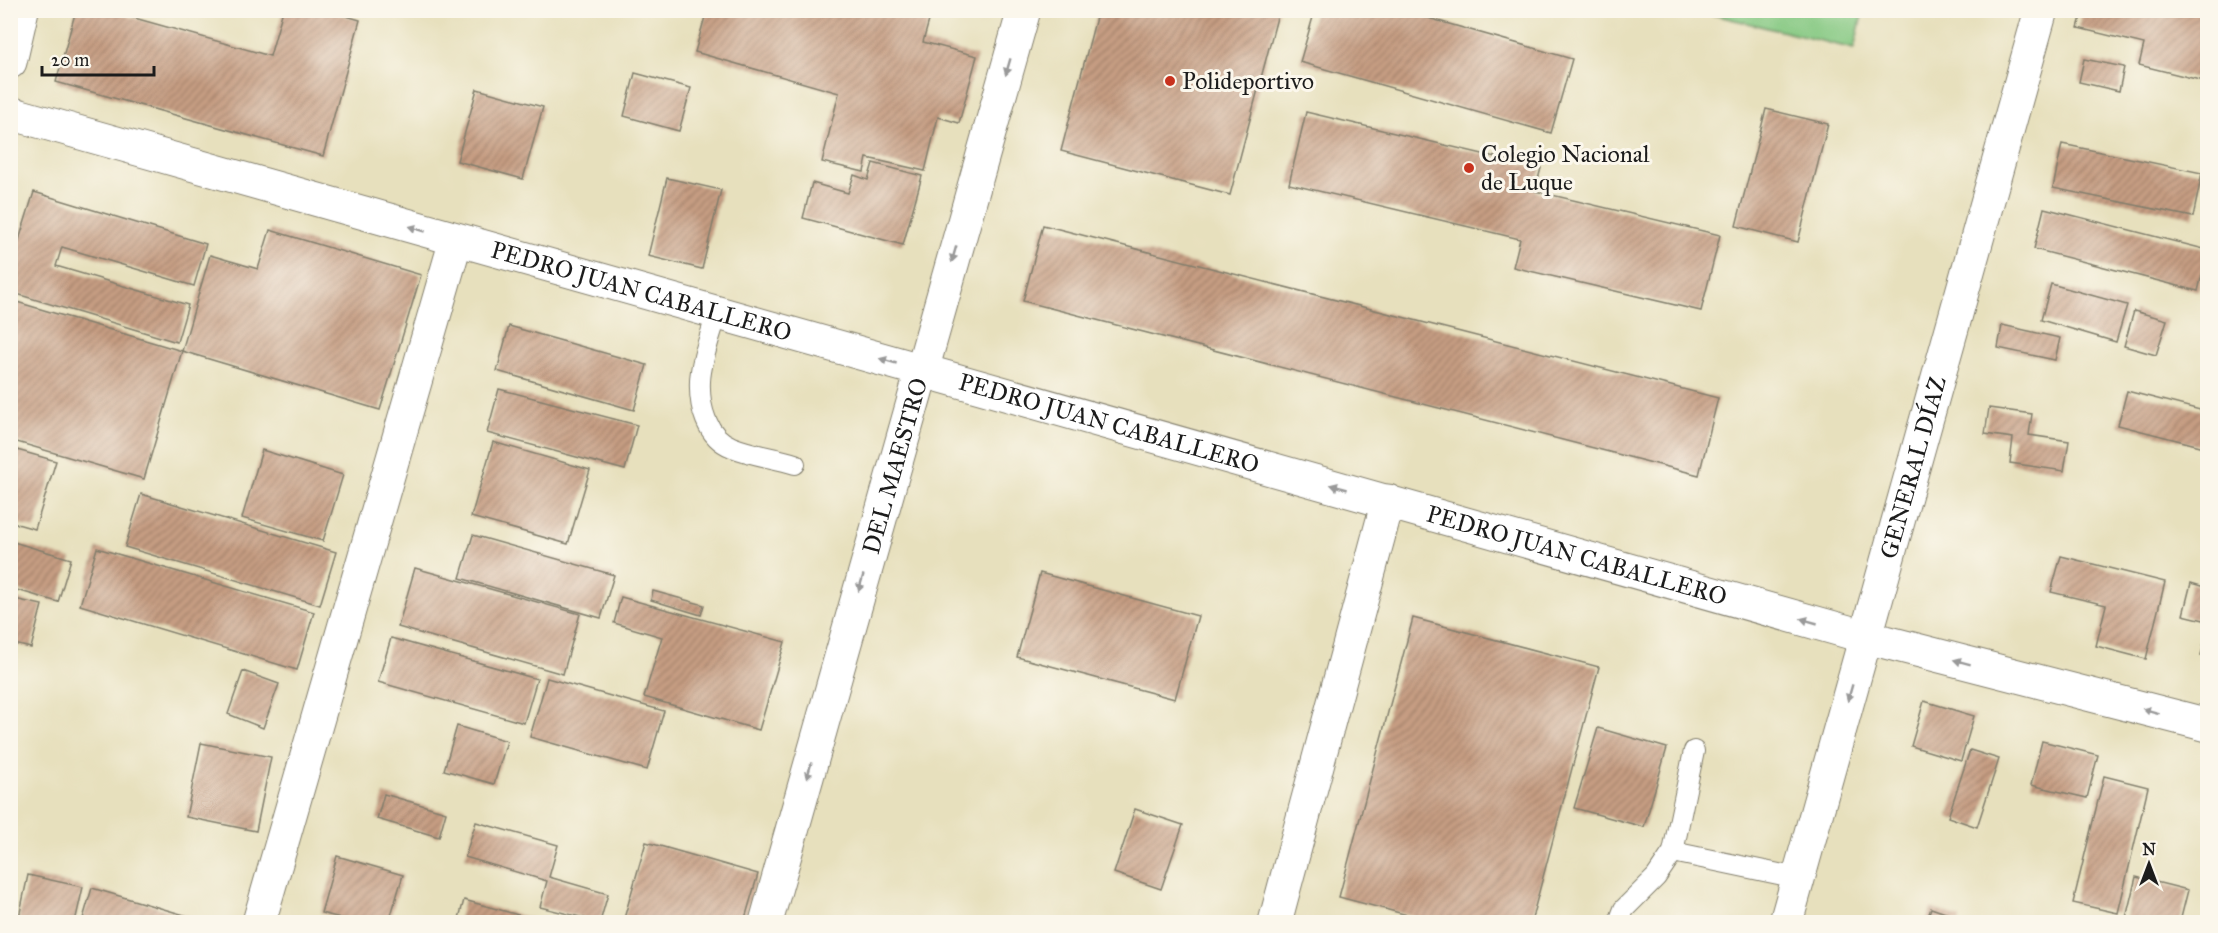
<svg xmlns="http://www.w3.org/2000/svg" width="2218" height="933" font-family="'IM FELL Great Primer',serif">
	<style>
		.green { fill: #84c881; stroke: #50724e; stroke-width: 1.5 }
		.building { fill: url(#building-hatch) }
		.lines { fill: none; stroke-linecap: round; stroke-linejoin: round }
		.service-casing { stroke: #827e6c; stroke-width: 22 }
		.minor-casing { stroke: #827e6c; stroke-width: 35 }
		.tertiary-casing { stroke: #827e6c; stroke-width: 35 }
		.service { stroke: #fff; stroke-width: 20 }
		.minor { stroke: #fff; stroke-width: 33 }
		.tertiary { stroke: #fff; stroke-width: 33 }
		.oneway { fill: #999 }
		.poi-dot { fill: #c8321e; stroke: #fbf7ec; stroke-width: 2 }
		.labels { text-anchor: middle; stroke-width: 6; stroke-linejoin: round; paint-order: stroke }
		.poi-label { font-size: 24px; fill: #1c1c1c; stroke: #fbf7ec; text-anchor: start }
		.street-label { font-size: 24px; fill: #1c1c1c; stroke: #fbf7ec }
	</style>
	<defs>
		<pattern id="building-hatch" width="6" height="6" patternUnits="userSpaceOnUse" patternTransform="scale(1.5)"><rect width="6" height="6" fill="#c69d82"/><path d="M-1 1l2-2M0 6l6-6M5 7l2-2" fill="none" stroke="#a07f6a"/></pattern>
	</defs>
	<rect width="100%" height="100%" fill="#fbf7ec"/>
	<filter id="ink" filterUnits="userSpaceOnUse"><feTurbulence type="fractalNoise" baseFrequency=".0167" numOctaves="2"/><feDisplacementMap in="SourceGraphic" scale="12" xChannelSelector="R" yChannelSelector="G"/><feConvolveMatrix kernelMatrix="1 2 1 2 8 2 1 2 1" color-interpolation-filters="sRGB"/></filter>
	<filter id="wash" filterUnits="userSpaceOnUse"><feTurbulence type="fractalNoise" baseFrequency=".008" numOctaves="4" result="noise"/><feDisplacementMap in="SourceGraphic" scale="24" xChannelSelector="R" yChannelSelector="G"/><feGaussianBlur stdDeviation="1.35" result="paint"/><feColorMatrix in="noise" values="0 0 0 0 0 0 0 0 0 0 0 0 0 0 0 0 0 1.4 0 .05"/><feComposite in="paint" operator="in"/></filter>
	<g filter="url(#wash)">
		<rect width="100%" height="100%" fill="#e7e0bd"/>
		<path class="green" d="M 1698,11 L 1863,11 L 1854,49 Z"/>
		<g id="blocks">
			<path class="building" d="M 76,10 L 106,10 L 270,56 L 283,10 L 326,10 L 360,20 L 323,156 L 56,82 Z
				M 707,10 L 932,10 L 923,42 L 977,56 L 959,123 L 938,117 L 925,171 L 867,158 L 864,172 L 822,162 L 839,93 L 695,52 Z
				M 1098,10 L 1279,10 L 1230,195 L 1061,151 Z
				M 1315,10 L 1400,10 L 1572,59 L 1551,133 L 1300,62 Z
				M 2083,10 L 2208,10 L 2208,82 L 2139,65 L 2144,44 L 2078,28 Z
				M 2084,59 L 2124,67 L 2119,91 L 2079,82 Z
				M 635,73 L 691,88 L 679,131 L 624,116 Z
				M 477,89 L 543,107 L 523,179 L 457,161 Z
				M 1766,109 L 1828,124 L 1798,242 L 1736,226 Z
				M 1306,112 L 1541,168 L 1535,191 L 1720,235 L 1701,311 L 1513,267 L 1520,239 L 1289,184 Z
				M 2062,144 L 2202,173 L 2193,217 L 2053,188 Z
				M 873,163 L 922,176 L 903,245 L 803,218 L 812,183 L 848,193 L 854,175 L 868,180 Z
				M 667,178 L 721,190 L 702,269 L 648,256 Z
				M 34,192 L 206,244 L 194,286 L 62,247 L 56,266 L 188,305 L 177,342 L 10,292 L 10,269 Z
				M 2044,208 L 2208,250 L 2198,291 L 2034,249 Z
				M 1043,225 L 1718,398 L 1699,475 L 1023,301 Z
				M 270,230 L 421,275 L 380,410 L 182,351 L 210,255 L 258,269 Z
				M 2051,284 L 2127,305 L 2116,342 L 2041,320 Z
				M 10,300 L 182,351 L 144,479 L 10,440 Z
				M 2134,311 L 2167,320 L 2156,355 L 2124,346 Z
				M 2002,325 L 2060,338 L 2055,360 L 1998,348 Z
				M 509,326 L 647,365 L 634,410 L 497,371 Z
				M 499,389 L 637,425 L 625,470 L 487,433 Z
				M 2127,391 L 2208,412 L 2208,448 L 2118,425 Z
				M 1989,408 L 2032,414 L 2029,435 L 2069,441 L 2064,471 L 2010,463 L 2013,438 L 1985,434 Z
				M 493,442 L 590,470 L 568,544 L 471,517 Z
				M 10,448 L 56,461 L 35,529 L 10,522 Z
				M 262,450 L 343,475 L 323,541 L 242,518 Z
				M 141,494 L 336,552 L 320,605 L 125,547 Z
				M 473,535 L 614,575 L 601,618 L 460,578 Z
				M 10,541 L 71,559 L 58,602 L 10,588 Z
				M 97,548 L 314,612 L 297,670 L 80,605 Z
				M 2061,556 L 2165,582 L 2146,659 L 2096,646 L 2106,605 L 2051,592 Z
				M 415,568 L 580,614 L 563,674 L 398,627 Z
				M 1040,573 L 1198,616 L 1175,699 L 1017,657 Z
				M 2191,583 L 2208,588 L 2208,621 L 2183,615 Z
				M 653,591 L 704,605 L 701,615 L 651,600 Z
				M 621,597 L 785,642 L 759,730 L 644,697 L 662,637 L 614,623 Z
				M 10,598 L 42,605 L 31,648 L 10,643 Z
				M 1413,618 L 1599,667 L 1531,922 L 1434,922 L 1339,897 Z
				M 2207,630 L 2208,631 L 2208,656 L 2201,655 Z
				M 391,638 L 537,679 L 524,723 L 378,682 Z
				M 243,671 L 279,684 L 263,728 L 228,714 Z
				M 547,678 L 664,711 L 647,770 L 530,737 Z
				M 1924,701 L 1974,716 L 1961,761 L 1911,746 Z
				M 457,726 L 507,741 L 494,784 L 444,770 Z
				M 1598,728 L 1667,748 L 1644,827 L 1574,808 Z
				M 2042,741 L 2098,755 L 2087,798 L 2031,785 Z
				M 201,743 L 271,757 L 256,831 L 186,817 Z
				M 1970,750 L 1999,759 L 1977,827 L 1948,817 Z
				M 2104,776 L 2148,787 L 2118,913 L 2073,903 Z
				M 384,794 L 446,812 L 439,837 L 377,819 Z
				M 1135,809 L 1183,825 L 1161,889 L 1114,873 Z
				M 476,822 L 558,845 L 549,877 L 608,894 L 600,922 L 540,907 L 547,881 L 465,857 Z
				M 646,842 L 758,874 L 744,922 L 623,922 Z
				M 337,856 L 403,875 L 389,922 L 356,922 L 321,913 Z
				M 28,875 L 83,887 L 75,922 L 18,922 Z
				M 2136,877 L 2188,890 L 2180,922 L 2146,922 L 2126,918 Z
				M 92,888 L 208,922 L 82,922 Z
				M 464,900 L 533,919 L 532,922 L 458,922 Z
				M 1931,908 L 1960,918 L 1959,922 L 1926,922 Z"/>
		</g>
	</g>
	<g filter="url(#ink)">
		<use href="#blocks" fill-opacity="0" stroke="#827e6c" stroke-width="1.5"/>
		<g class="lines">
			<defs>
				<path id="service" d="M 717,313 C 711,335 701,359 700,381 C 699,406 706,437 732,447 C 752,455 775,458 795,464
					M 1673,852 L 1798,878
					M 1619,922 L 1624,909 L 1656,877 L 1673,852 L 1694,751"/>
				<g id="minor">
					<path id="s1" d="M 10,113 L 1866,637 L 2208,725"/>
					<path d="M 259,922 L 456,240"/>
					<path id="s2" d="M 766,922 L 1024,10"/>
					<path d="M 1275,922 L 1388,501"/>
					<path id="s3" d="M 1786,922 L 2041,10"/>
				</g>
				<path id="tertiary" d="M 10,62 L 22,10"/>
			</defs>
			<use href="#service" class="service-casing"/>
			<use href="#minor" class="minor-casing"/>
			<use href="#tertiary" class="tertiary-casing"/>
			<use href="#service" class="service"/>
			<use href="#minor" class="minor"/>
			<use href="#tertiary" class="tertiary"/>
		</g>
		<defs><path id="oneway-solid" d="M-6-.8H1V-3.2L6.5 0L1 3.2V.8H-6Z" transform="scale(1.5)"/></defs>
		<g class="oneway">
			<use href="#oneway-solid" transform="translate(1008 67) rotate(106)"/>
			<use href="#oneway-solid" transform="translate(417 229) rotate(-164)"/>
			<use href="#oneway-solid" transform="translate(954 254) rotate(106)"/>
			<use href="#oneway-solid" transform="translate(888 361) rotate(-164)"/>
			<use href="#oneway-solid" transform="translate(1339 487) rotate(-164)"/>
			<use href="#oneway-solid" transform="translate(861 583) rotate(106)"/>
			<use href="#oneway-solid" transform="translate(1809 621) rotate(-164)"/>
			<use href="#oneway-solid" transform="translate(1962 662) rotate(-165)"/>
			<use href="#oneway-solid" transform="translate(1850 693) rotate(106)"/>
			<use href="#oneway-solid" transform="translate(2151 711) rotate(-165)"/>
			<use href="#oneway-solid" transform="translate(809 771) rotate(106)"/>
		</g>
	</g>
	<g class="poi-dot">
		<circle cx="1170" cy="81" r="6"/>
		<circle cx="1469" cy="168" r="6"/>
	</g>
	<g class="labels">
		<g class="poi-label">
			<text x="1182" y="89">Polideportivo</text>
			<text x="1481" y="162">Colegio Nacional<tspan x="1481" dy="28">de Luque</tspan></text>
		</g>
		<g class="street-label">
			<text dy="8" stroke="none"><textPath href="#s1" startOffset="656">PEDRO JUAN CABALLERO</textPath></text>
			<text dy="8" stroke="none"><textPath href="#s1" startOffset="1142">PEDRO JUAN CABALLERO</textPath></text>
			<text dy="8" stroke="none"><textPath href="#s2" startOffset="474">DEL MAESTRO</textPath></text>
			<text dy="8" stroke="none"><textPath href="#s3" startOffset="472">GENERAL DÍAZ</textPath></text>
			<text dy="8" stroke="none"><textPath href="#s1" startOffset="1628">PEDRO JUAN CABALLERO</textPath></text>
		</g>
	</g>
	<rect width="2218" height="933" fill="none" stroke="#fbf7ec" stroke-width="36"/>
	<g transform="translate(2149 864)" stroke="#fbf7ec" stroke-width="4.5" paint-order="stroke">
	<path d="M0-4.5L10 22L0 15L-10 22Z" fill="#1c1c1c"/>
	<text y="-9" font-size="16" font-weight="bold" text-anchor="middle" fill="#1c1c1c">N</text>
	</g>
	<path d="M42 66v9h112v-9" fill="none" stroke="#1c1c1c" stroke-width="3"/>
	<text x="51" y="66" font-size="18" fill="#1c1c1c" stroke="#fbf7ec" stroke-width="4.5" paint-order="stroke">20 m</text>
</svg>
